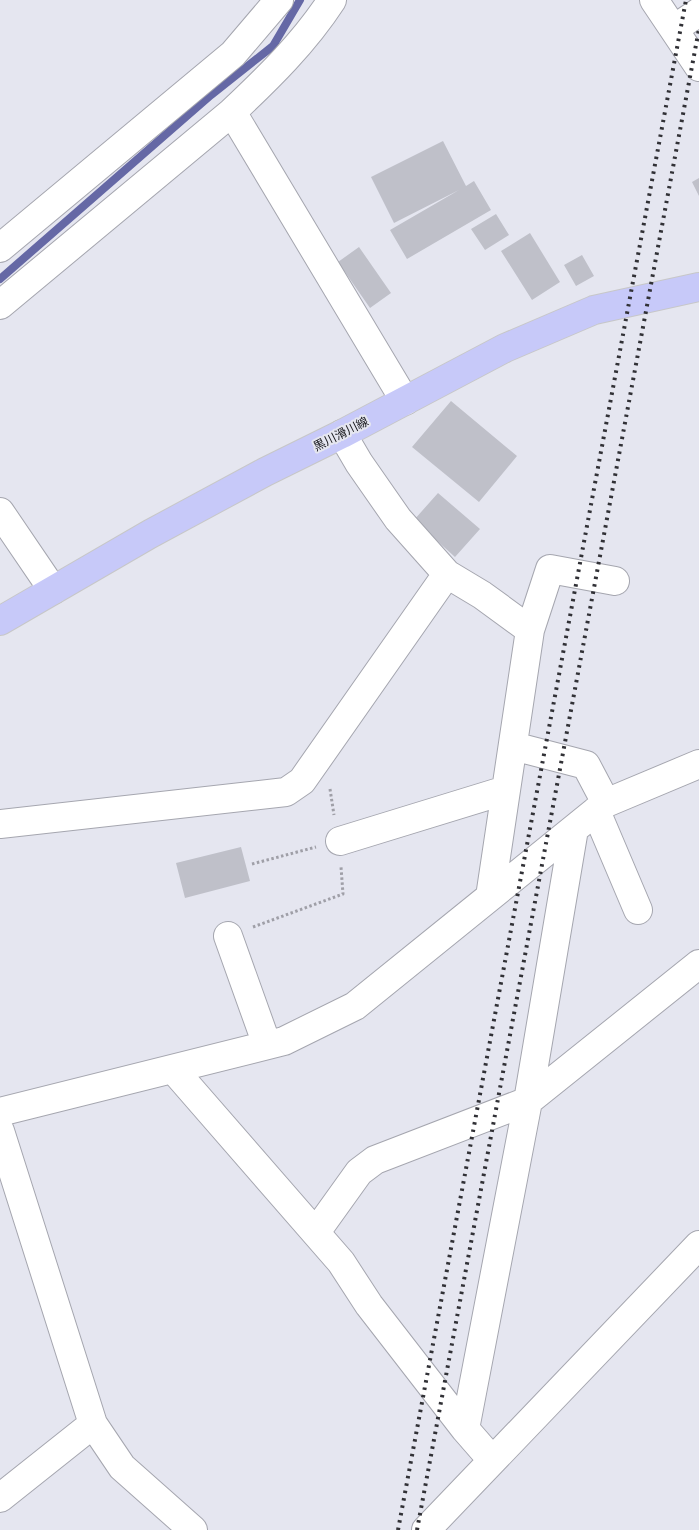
<svg xmlns="http://www.w3.org/2000/svg" width="699" height="1530" font-family="Ubuntu,'Noto Sans JP',sans-serif">
	<style>
		.lines { fill: none; stroke-linecap: round; stroke-linejoin: round }
		.stream { stroke: #6568a5; stroke-width: 8 }
		.building { fill: #bfc0c9 }
		.minor-casing { stroke: #a5a6af; stroke-width: 30 }
		.major-casing { stroke: #c7c7c8; stroke-width: 30 }
		.path { stroke: #9f9fa7; stroke-width: 3; stroke-dasharray: 2.5 2.5; stroke-linecap: butt }
		.minor { stroke: #fff; stroke-width: 28 }
		.major { stroke: #c7c9f9; stroke-width: 28 }
		.rail { stroke: #313136; stroke-width: 4; stroke-dasharray: 2.5 5; stroke-linecap: butt }
		.labels { text-anchor: middle; stroke-width: 4; stroke-linejoin: round; paint-order: stroke }
		.street-label { font-size: 12px; fill: #17171b; stroke: #e5e6f0 }
	</style>
	<rect width="100%" height="100%" fill="#e5e6f0"/>
	<g class="lines">
		<path class="stream" d="M 0,279 L 211,95 L 273,46 L 300,0"/>
	</g>
	<path class="building" d="M 443,141 L 466,186 L 474,181 L 491,210 L 407,259 L 390,230 L 459,190 L 394,223 L 371,177 Z
		M 699,178 L 699,196 L 692,182 Z
		M 496,214 L 509,235 L 485,250 L 471,229 Z
		M 530,233 L 560,282 L 532,300 L 501,251 Z
		M 359,247 L 391,293 L 370,308 L 338,262 Z
		M 582,255 L 594,276 L 576,286 L 564,265 Z
		M 451,401 L 517,456 L 479,502 L 412,447 Z
		M 438,493 L 480,529 L 455,557 L 414,520 Z
		M 241,847 L 250,881 L 185,898 L 176,863 Z"/>
	<g class="lines">
		<defs>
			<path id="minor" d="M 654,0 L 699,67
				M 674,29 L 699,12
				M 232,112 C 269,77 304,43 332,0
				M 0,248 L 233,54 L 279,0
				M 0,305 L 232,112 L 405,401
				M 342,434 L 359,463 L 398,519 L 447,574 L 482,595 L 530,630
				M 0,512 L 53,590
				M 513,746 L 586,765 L 606,803
				M 596,811 L 638,910
				M 0,824 L 286,792 L 302,781 L 447,574
				M 340,841 L 506,790
				M 490,897 L 530,630 L 550,569 L 615,581
				M 228,936 L 267,1045
				M 173,1069 L 341,1262 L 369,1305 L 465,1429
				M 0,1112 L 284,1041 L 355,1006 L 606,803 L 699,764
				M 0,1131 L 93,1424 L 122,1467 L 193,1530
				M 316,1232 L 359,1172 L 375,1160 L 528,1101 L 699,964
				M 492,1460 L 465,1429 L 528,1101 L 574,829
				M 0,1498 L 93,1424
				M 426,1530 L 699,1245"/>
			<path id="major" d="M 0,621 L 150,534 L 265,472 L 342,434 L 505,348 L 594,310 L 699,287"/>
		</defs>
		<use href="#minor" class="minor-casing"/>
		<use href="#major" class="major-casing"/>
		<path class="path" d="M 330,789 L 334,815
			M 252,864 L 316,847
			M 253,927 L 343,894 L 341,867"/>
		<use href="#minor" class="minor"/>
		<use href="#major" class="major"/>
		<path class="rail" d="M 398,1530 L 686,0
			M 417,1530 L 699,29"/>
	</g>
	<g class="labels">
		<g class="street-label">
			<text transform="translate(341 434) rotate(-27)" y="4">黒川滑川線</text>
		</g>
	</g>
</svg>
